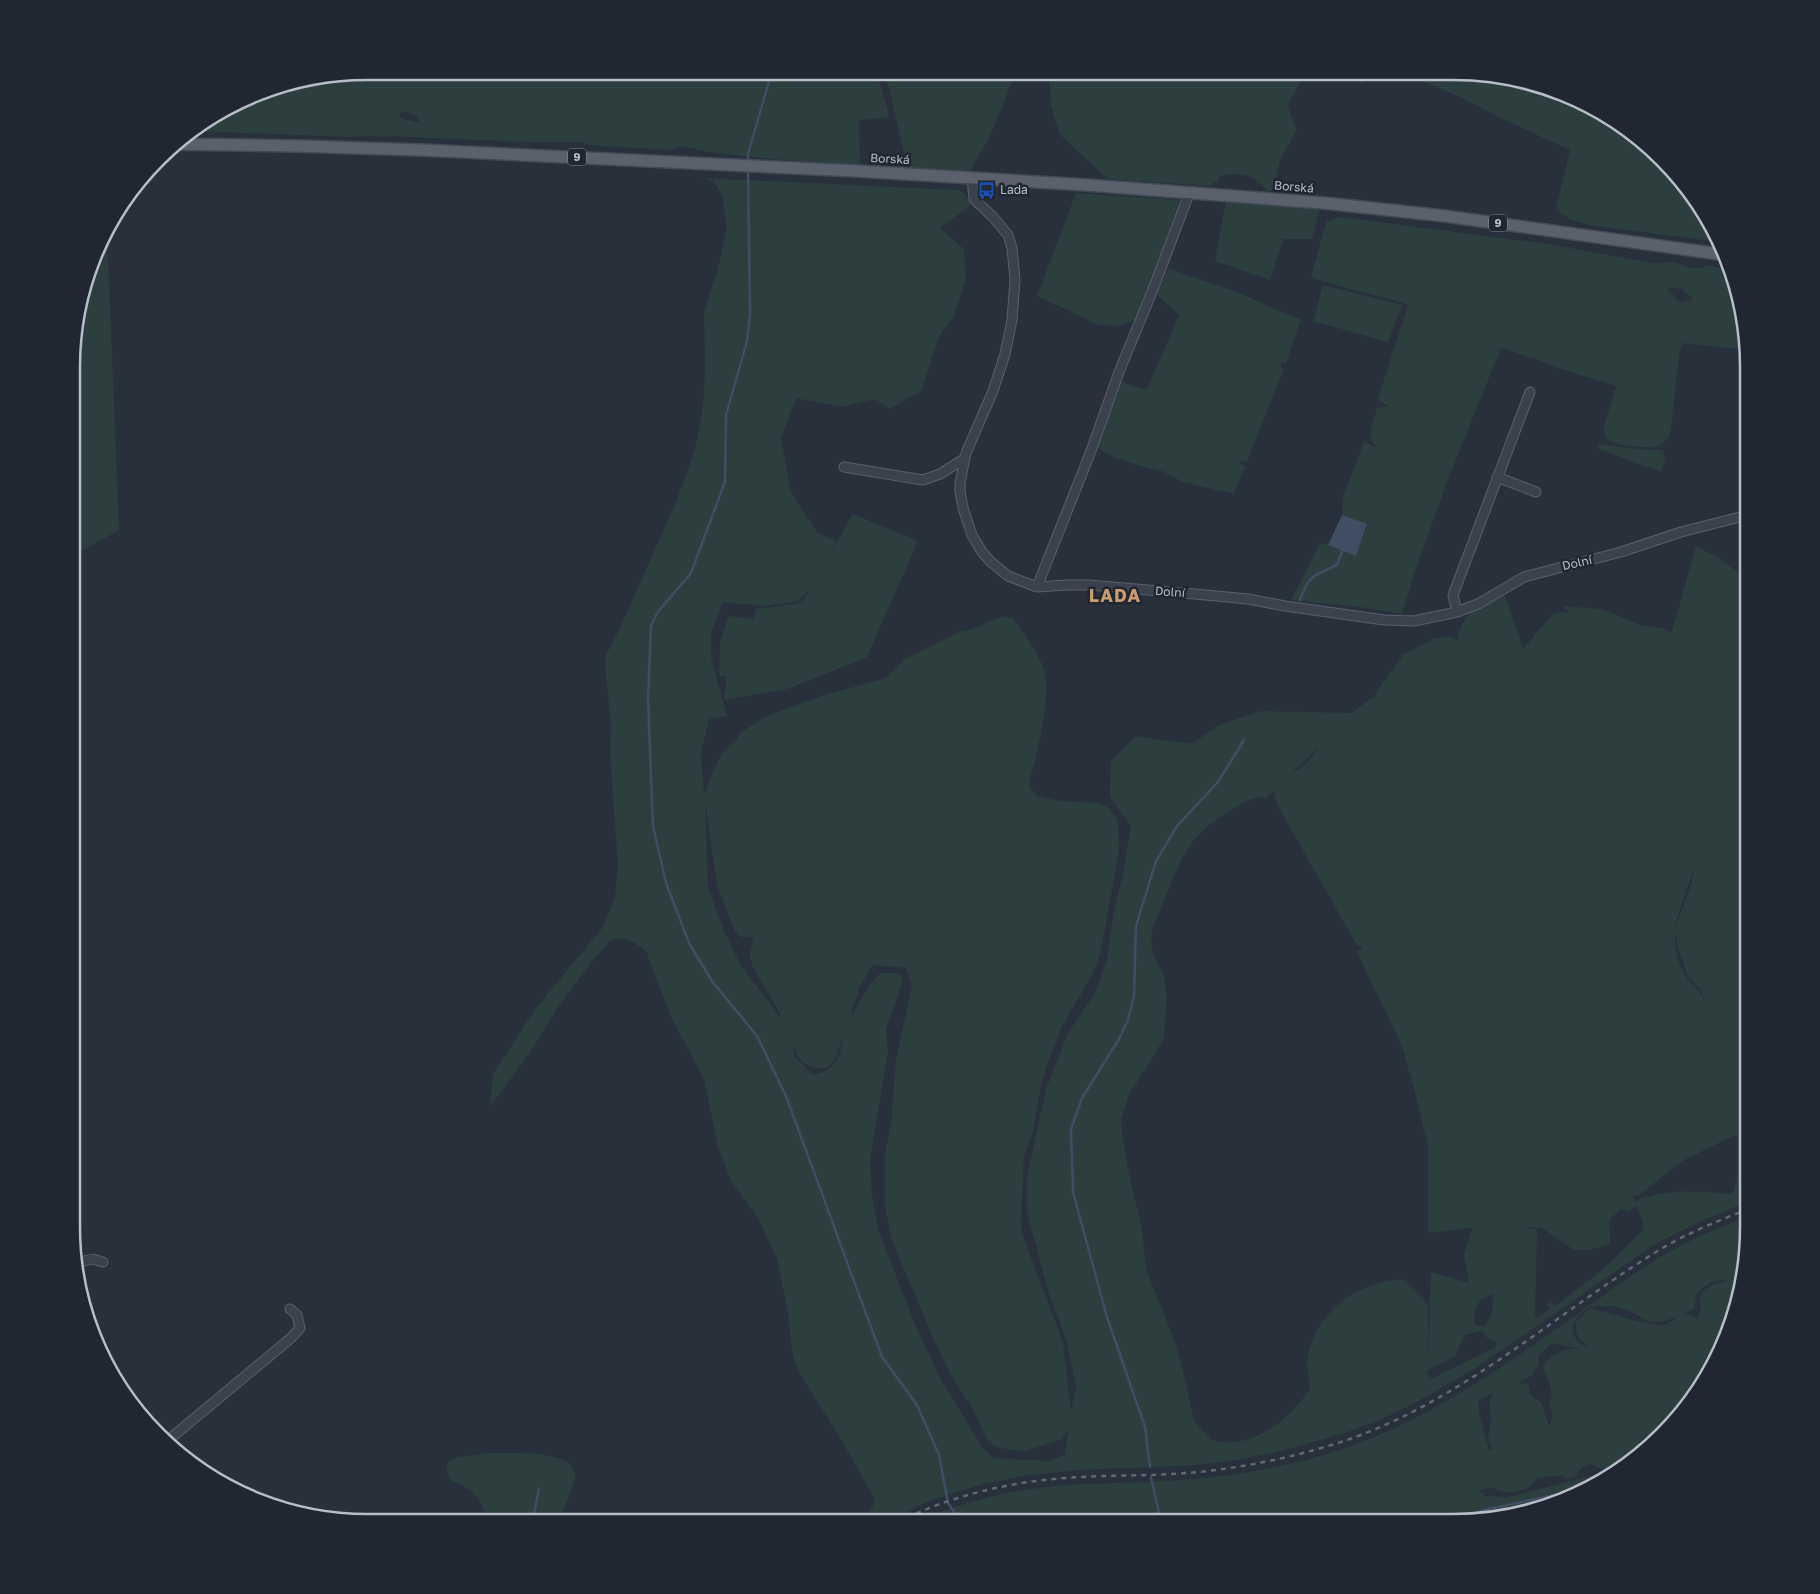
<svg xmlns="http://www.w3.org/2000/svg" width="1820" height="1594" font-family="'Golos Text',sans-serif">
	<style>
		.green { fill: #2d3e3f; fill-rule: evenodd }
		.water { fill: #404d63 }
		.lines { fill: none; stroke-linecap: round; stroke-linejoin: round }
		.stream { stroke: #404d63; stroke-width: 2.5 }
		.minor-casing { stroke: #59606b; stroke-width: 11 }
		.major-casing { stroke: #454b56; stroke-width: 14 }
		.minor { stroke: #3b424d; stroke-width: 9 }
		.major { stroke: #5a616c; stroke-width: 11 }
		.rail { stroke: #606875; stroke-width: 2.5; stroke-dasharray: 5 5; stroke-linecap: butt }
		.labels { text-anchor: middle; stroke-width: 5; stroke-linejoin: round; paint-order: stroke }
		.shield { fill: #202732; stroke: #8a909b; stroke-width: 1 }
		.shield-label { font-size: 11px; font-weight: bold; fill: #b8bdc8 }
		.street-label { font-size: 12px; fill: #b8bdc8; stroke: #202732 }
		.poi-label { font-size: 12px; fill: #b8bdc8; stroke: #202732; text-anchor: start }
		.district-label { font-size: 18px; font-weight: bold; letter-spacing: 1px; fill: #c99b71; stroke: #202732 }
		.rim { fill: none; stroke: #b8bdc8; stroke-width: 2.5 }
	</style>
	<rect width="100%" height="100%" fill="#28303c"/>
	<path class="green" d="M 367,71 L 877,72 L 889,116 L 885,118 L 859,120 L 860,165 L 772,159 L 708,152 L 681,146 L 669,150 L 588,145 L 581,142 L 528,142 L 382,136 L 348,137 L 195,131 L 272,87 ZM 404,111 L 417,116 L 420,120 L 418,123 L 401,118 L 399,114 Z
		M 885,72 L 1016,72 L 991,134 L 970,171 L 908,170 Z
		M 1049,72 L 1307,72 L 1287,105 L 1297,130 L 1280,160 L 1273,190 L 1267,191 C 1253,173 1244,173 1222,175 L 1217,181 L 1209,186 L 1108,179 L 1060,135 L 1051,106 Z
		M 1342,72 L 1370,72 L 1363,84 Z
		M 1401,72 L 1473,72 L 1584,102 L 1662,158 L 1719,242 L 1589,225 L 1569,219 L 1556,209 L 1570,150 L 1509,122 L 1456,95 Z
		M 703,178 L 956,190 L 962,191 L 972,204 L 940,228 L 964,249 L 966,278 L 953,318 L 939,336 L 921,391 L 890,409 L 875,399 L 842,407 L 796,398 L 781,438 L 791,493 L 818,533 L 836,541 L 830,554 L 853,514 L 918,541 L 867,657 L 787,689 L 724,700 L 727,677 L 719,676 L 720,643 L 728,616 L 754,619 L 756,609 L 802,603 L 811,587 L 799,601 L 765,606 L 723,602 L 711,632 L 711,657 L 727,716 L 709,719 L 701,752 L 704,795 L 715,767 L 723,752 L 736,741 L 740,733 L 765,717 L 821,696 L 886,678 L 903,660 L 961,631 C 979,631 995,613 1013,618 C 1023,632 1035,649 1042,664 C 1052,687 1042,728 1037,752 C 1035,764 1030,773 1029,786 L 1038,796 L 1059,801 L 1100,803 L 1107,807 L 1118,819 L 1119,851 L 1100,955 L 1092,975 L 1060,1030 L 1047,1065 L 1041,1085 L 1033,1131 L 1024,1157 L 1021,1221 L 1022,1234 L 1063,1342 L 1071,1410 L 1076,1387 L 1067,1342 L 1049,1294 L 1027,1212 L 1027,1177 L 1046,1089 L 1068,1033 L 1095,993 L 1107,959 L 1114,911 L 1123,874 L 1131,826 L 1110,797 L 1111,761 L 1136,736 L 1173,742 L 1193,743 L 1219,725 L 1261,711 L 1351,713 L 1376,695 L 1377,690 L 1404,654 L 1433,639 L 1450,636 L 1457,641 C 1461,612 1482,605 1504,593 L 1522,645 L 1522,650 L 1553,614 L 1562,612 L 1570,614 L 1562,606 L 1602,609 L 1641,625 L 1664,629 L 1672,632 L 1696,546 L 1717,557 L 1748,579 L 1749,1201 L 1697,1223 L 1655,1244 L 1473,1370 L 1411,1405 L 1380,1420 L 1345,1433 L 1274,1453 L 1228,1461 L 1196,1465 L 1078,1470 L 1028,1475 L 983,1484 L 934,1499 L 883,1522 L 855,1522 C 865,1516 876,1510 874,1497 L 839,1436 L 798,1371 L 793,1356 L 788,1313 L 777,1258 L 758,1218 L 731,1181 L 718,1147 L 704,1079 L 671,1017 L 646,951 L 632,941 L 624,938 L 610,941 L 596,957 L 558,1007 L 531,1051 L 490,1107 L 493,1074 L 536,1008 L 603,927 L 615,898 L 618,865 L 610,753 L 611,727 L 605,664 L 606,655 L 621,626 L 676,502 L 695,450 L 703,408 L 705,366 L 704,312 L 718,269 L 727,226 L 722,196 L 718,188 L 712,181 ZM 1318,748 C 1312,759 1303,768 1291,773 ZM 1275,790 L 1274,797 L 1278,806 L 1355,942 L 1360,946 L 1363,946 L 1357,952 L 1402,1046 L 1417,1100 L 1428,1147 L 1428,1233 L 1472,1228 L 1464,1256 L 1469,1283 L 1431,1272 L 1428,1365 L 1428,1305 L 1402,1279 C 1356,1282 1313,1314 1307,1362 C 1306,1371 1310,1380 1310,1389 C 1288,1421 1252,1451 1211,1440 L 1194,1420 L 1181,1363 L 1174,1339 L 1146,1269 L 1142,1229 L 1129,1174 L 1122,1133 L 1121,1120 L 1128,1096 L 1155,1054 L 1164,1037 L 1167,997 L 1164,975 L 1153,955 L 1151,943 L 1153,927 L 1180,862 L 1193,841 L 1209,825 L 1230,810 L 1249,800 L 1258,797 L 1266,798 ZM 705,802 L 717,885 L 734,930 L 741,937 L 751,937 L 753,941 C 753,945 750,951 750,956 C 750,971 776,1000 781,1018 L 741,966 L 724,931 L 708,887 ZM 1694,868 L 1691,885 L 1676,926 L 1677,919 ZM 1676,934 L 1679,951 L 1688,976 L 1701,990 L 1707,1005 C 1704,1000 1702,995 1699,991 C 1696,988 1693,986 1690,982 C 1681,971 1672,947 1676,934 ZM 873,965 L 906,968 L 912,986 L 896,1060 L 891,1123 L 885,1154 L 885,1205 L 891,1238 L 934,1340 L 952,1378 L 973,1409 L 987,1440 L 992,1445 L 1000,1448 L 1025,1451 L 1060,1440 L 1068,1430 L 1065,1455 L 1047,1461 L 993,1458 L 983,1448 L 941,1380 L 914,1322 L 879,1232 L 872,1197 L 870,1159 L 888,1052 L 886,1029 L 903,981 L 899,973 L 880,973 L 868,988 L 850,1018 L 859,988 ZM 842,1038 C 843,1056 832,1072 813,1075 L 795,1057 L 793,1044 C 795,1048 796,1055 800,1059 C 807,1067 822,1073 831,1064 C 838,1058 840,1046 842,1038 ZM 1737,1134 L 1737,1178 L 1733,1194 C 1702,1191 1664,1188 1635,1201 L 1633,1196 L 1639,1195 L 1684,1160 ZM 1635,1206 L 1640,1214 L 1644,1229 L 1605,1268 L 1555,1306 L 1551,1302 L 1547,1305 L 1550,1309 L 1537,1319 L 1535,1316 L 1537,1229 L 1521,1227 L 1542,1228 L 1574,1250 L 1589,1250 L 1610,1244 L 1609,1220 L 1621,1209 L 1629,1211 ZM 1493,1294 C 1493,1308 1493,1317 1484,1327 L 1475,1325 C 1473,1309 1477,1298 1493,1294 ZM 1482,1331 L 1488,1339 L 1496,1342 L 1496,1347 L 1429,1380 L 1427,1371 L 1455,1356 L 1465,1335 Z
		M 1076,193 L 1180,200 L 1138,319 L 1117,326 L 1099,325 L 1037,296 Z
		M 1226,200 L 1320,207 L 1312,239 L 1283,239 L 1270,280 L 1215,261 Z
		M 1340,217 L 1548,244 L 1652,263 L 1675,262 L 1691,268 L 1700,268 L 1707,265 L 1725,269 L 1730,269 L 1748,350 L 1684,343 L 1680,349 L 1670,435 C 1666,439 1663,444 1659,446 C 1649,449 1620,446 1612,442 C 1607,440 1604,435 1603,430 L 1616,386 L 1549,365 L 1532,357 L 1529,357 L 1501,348 L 1451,472 L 1447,476 L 1449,477 L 1416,568 L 1402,614 L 1360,607 L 1291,600 L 1320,543 L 1328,545 L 1356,556 L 1367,525 L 1342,515 L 1343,497 L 1364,442 L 1384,450 C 1382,449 1376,447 1374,444 C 1366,435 1375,418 1377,408 L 1389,406 L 1378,401 L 1378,398 L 1408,305 L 1397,301 L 1335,285 L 1311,277 L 1326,222 ZM 1673,287 L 1681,289 L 1693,298 L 1682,303 L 1667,289 Z
		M 107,230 L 119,530 L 73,556 L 74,328 Z
		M 1168,269 L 1240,293 L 1276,310 L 1301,319 L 1286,363 L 1282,362 L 1280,367 L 1284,369 L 1247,462 L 1242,460 L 1240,464 L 1245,467 L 1234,494 L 1183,482 L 1162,471 L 1138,465 L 1116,458 L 1099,449 L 1097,443 L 1114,397 L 1118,393 L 1117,390 L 1120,381 L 1142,389 L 1147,389 L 1179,315 L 1157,295 Z
		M 1323,285 L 1402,305 L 1388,342 L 1313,321 Z
		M 1599,444 L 1637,449 L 1663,450 L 1665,460 L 1661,472 L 1596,448 Z
		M 1749,1216 L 1749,1227 L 1726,1341 L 1662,1436 L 1659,1438 C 1651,1432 1646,1435 1639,1442 L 1639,1452 L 1613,1469 L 1604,1470 L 1590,1464 L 1582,1467 L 1575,1477 L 1566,1479 L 1562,1475 L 1536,1478 C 1530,1493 1507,1495 1494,1489 L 1493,1487 L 1479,1491 L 1485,1496 L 1508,1497 L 1610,1471 L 1567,1500 L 1473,1522 L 914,1522 C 952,1507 991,1494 1032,1489 C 1076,1482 1120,1484 1164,1481 C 1227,1478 1292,1467 1352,1446 C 1435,1415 1507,1364 1579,1313 C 1606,1294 1633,1273 1662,1256 C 1689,1240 1719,1227 1749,1216 ZM 1731,1279 C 1714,1286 1695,1285 1701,1311 L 1698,1316 L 1694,1318 L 1691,1315 L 1683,1314 L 1694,1309 L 1697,1293 L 1711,1282 ZM 1592,1306 L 1613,1306 L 1627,1310 L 1650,1322 L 1665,1321 L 1679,1316 C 1675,1319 1670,1323 1665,1325 C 1656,1328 1604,1312 1591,1308 L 1576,1321 L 1576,1331 L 1578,1338 L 1588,1346 L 1586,1347 C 1583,1345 1578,1342 1576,1339 C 1566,1325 1581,1312 1592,1306 ZM 1552,1343 L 1582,1349 C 1578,1349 1573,1348 1569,1349 C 1557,1351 1548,1357 1543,1368 C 1547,1379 1556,1393 1549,1404 L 1553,1416 L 1549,1426 L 1542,1403 L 1530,1395 L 1529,1386 L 1524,1383 L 1517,1384 C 1533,1374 1538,1376 1539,1355 ZM 1492,1393 L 1489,1406 L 1491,1420 L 1488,1438 L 1492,1450 L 1489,1450 C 1485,1435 1479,1418 1478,1402 Z
		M 489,1453 C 509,1453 552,1451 568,1463 C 572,1466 574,1471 576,1476 L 559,1523 L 488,1523 C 481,1497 476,1491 451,1481 L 446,1469 L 449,1461 L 458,1457 Z"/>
	<path class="water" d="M 1342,515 L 1367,524 L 1356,556 L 1328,545 Z"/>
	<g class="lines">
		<path class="stream" d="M 748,161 L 748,154 L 772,71
			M 748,169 L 750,313 L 747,341 L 726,415 L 725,482 L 691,573 L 657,613 L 651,626 L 648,699 L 653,826 L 666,883 L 689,943 L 712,981 L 757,1036 L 786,1096 L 882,1357 L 917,1405 L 939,1455 L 948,1503 L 961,1522
			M 1300,600 C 1309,574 1314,576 1337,565 L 1343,549
			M 1150,1467 L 1145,1427 L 1107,1317 L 1073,1192 L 1071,1129 L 1082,1098 L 1119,1039 L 1128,1020 L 1134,996 L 1136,926 L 1156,861 L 1177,826 L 1218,782 L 1244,740
			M 1151,1477 L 1161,1522
			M 1453,1522 L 1484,1510 L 1575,1491 L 1587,1487
			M 532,1523 L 539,1489"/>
		<defs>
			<path id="minor" d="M 972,178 L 974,199 L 993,217 L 1008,235 L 1012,248 L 1015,280 L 1012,320 L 1005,354 L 993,391 L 966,453 L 960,483 L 960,491 L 963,508 L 972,535 L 982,552 L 991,562 L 1008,576 L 1037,587 L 1067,585 L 1089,585 L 1195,594 L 1248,599 L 1285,606 L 1384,620 L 1414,621 L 1457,612 L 1478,604 L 1524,577 L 1621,552 L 1681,532 L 1748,515
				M 844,467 L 923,480 L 940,474 L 964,459
				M 1497,477 L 1536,492
				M 1037,587 L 1091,451 L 1119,372 L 1152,292 L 1189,194
				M 1457,612 L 1453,595 L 1530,392
				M 76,1263 L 93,1259 L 103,1262
				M 166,1442 L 291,1338 L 300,1328 L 297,1315 L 290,1309"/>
			<path id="major" d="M 172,144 L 296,146 L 422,150 L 857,171 L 1087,185 L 1324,203 L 1445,216 L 1726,255"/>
		</defs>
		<use href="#minor" class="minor-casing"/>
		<use href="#major" class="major-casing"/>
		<use href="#minor" class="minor"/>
		<use href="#major" class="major"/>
		<path class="rail" d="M 898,1522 C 946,1498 1000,1484 1054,1479 C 1102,1474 1150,1477 1198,1472 C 1248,1467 1299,1456 1347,1440 C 1463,1400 1554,1315 1656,1252 C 1685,1234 1717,1221 1749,1209"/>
	</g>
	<defs>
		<symbol id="bus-bare" viewBox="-9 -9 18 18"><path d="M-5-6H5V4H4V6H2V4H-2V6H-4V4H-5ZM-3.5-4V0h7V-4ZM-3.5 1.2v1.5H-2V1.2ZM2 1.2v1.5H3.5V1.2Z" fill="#1a4fb4" stroke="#202732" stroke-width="2.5" paint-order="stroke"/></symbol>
	</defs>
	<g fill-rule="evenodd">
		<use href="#bus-bare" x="974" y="178" width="25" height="25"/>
	</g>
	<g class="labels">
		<g class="shield">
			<rect x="568" y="148.5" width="18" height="17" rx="4"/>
			<rect x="1489" y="214.5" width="18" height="17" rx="4"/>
		</g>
		<g class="shield-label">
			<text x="577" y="161">9</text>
			<text x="1498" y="227">9</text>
		</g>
		<g class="street-label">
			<text transform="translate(890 159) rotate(3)" y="4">Borská</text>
			<text transform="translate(1294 187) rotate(5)" y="4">Borská</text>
			<text transform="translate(1577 563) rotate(-13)" y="4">Dolní</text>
			<text transform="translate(1170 592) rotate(5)" y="4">Dolní</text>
		</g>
		<g class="poi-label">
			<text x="1000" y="194">Lada</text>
		</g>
		<g class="district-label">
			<text x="1115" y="602">LADA</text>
		</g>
	</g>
	<path d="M0 0H1820V1594H0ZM367 80H1453A287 287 0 0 1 1740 367V1227A287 287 0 0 1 1453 1514H367A287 287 0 0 1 80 1227V367A287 287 0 0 1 367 80Z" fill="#202732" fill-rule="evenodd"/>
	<path class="rim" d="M367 80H1453A287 287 0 0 1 1740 367V1227A287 287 0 0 1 1453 1514H367A287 287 0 0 1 80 1227V367A287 287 0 0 1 367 80Z"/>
</svg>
